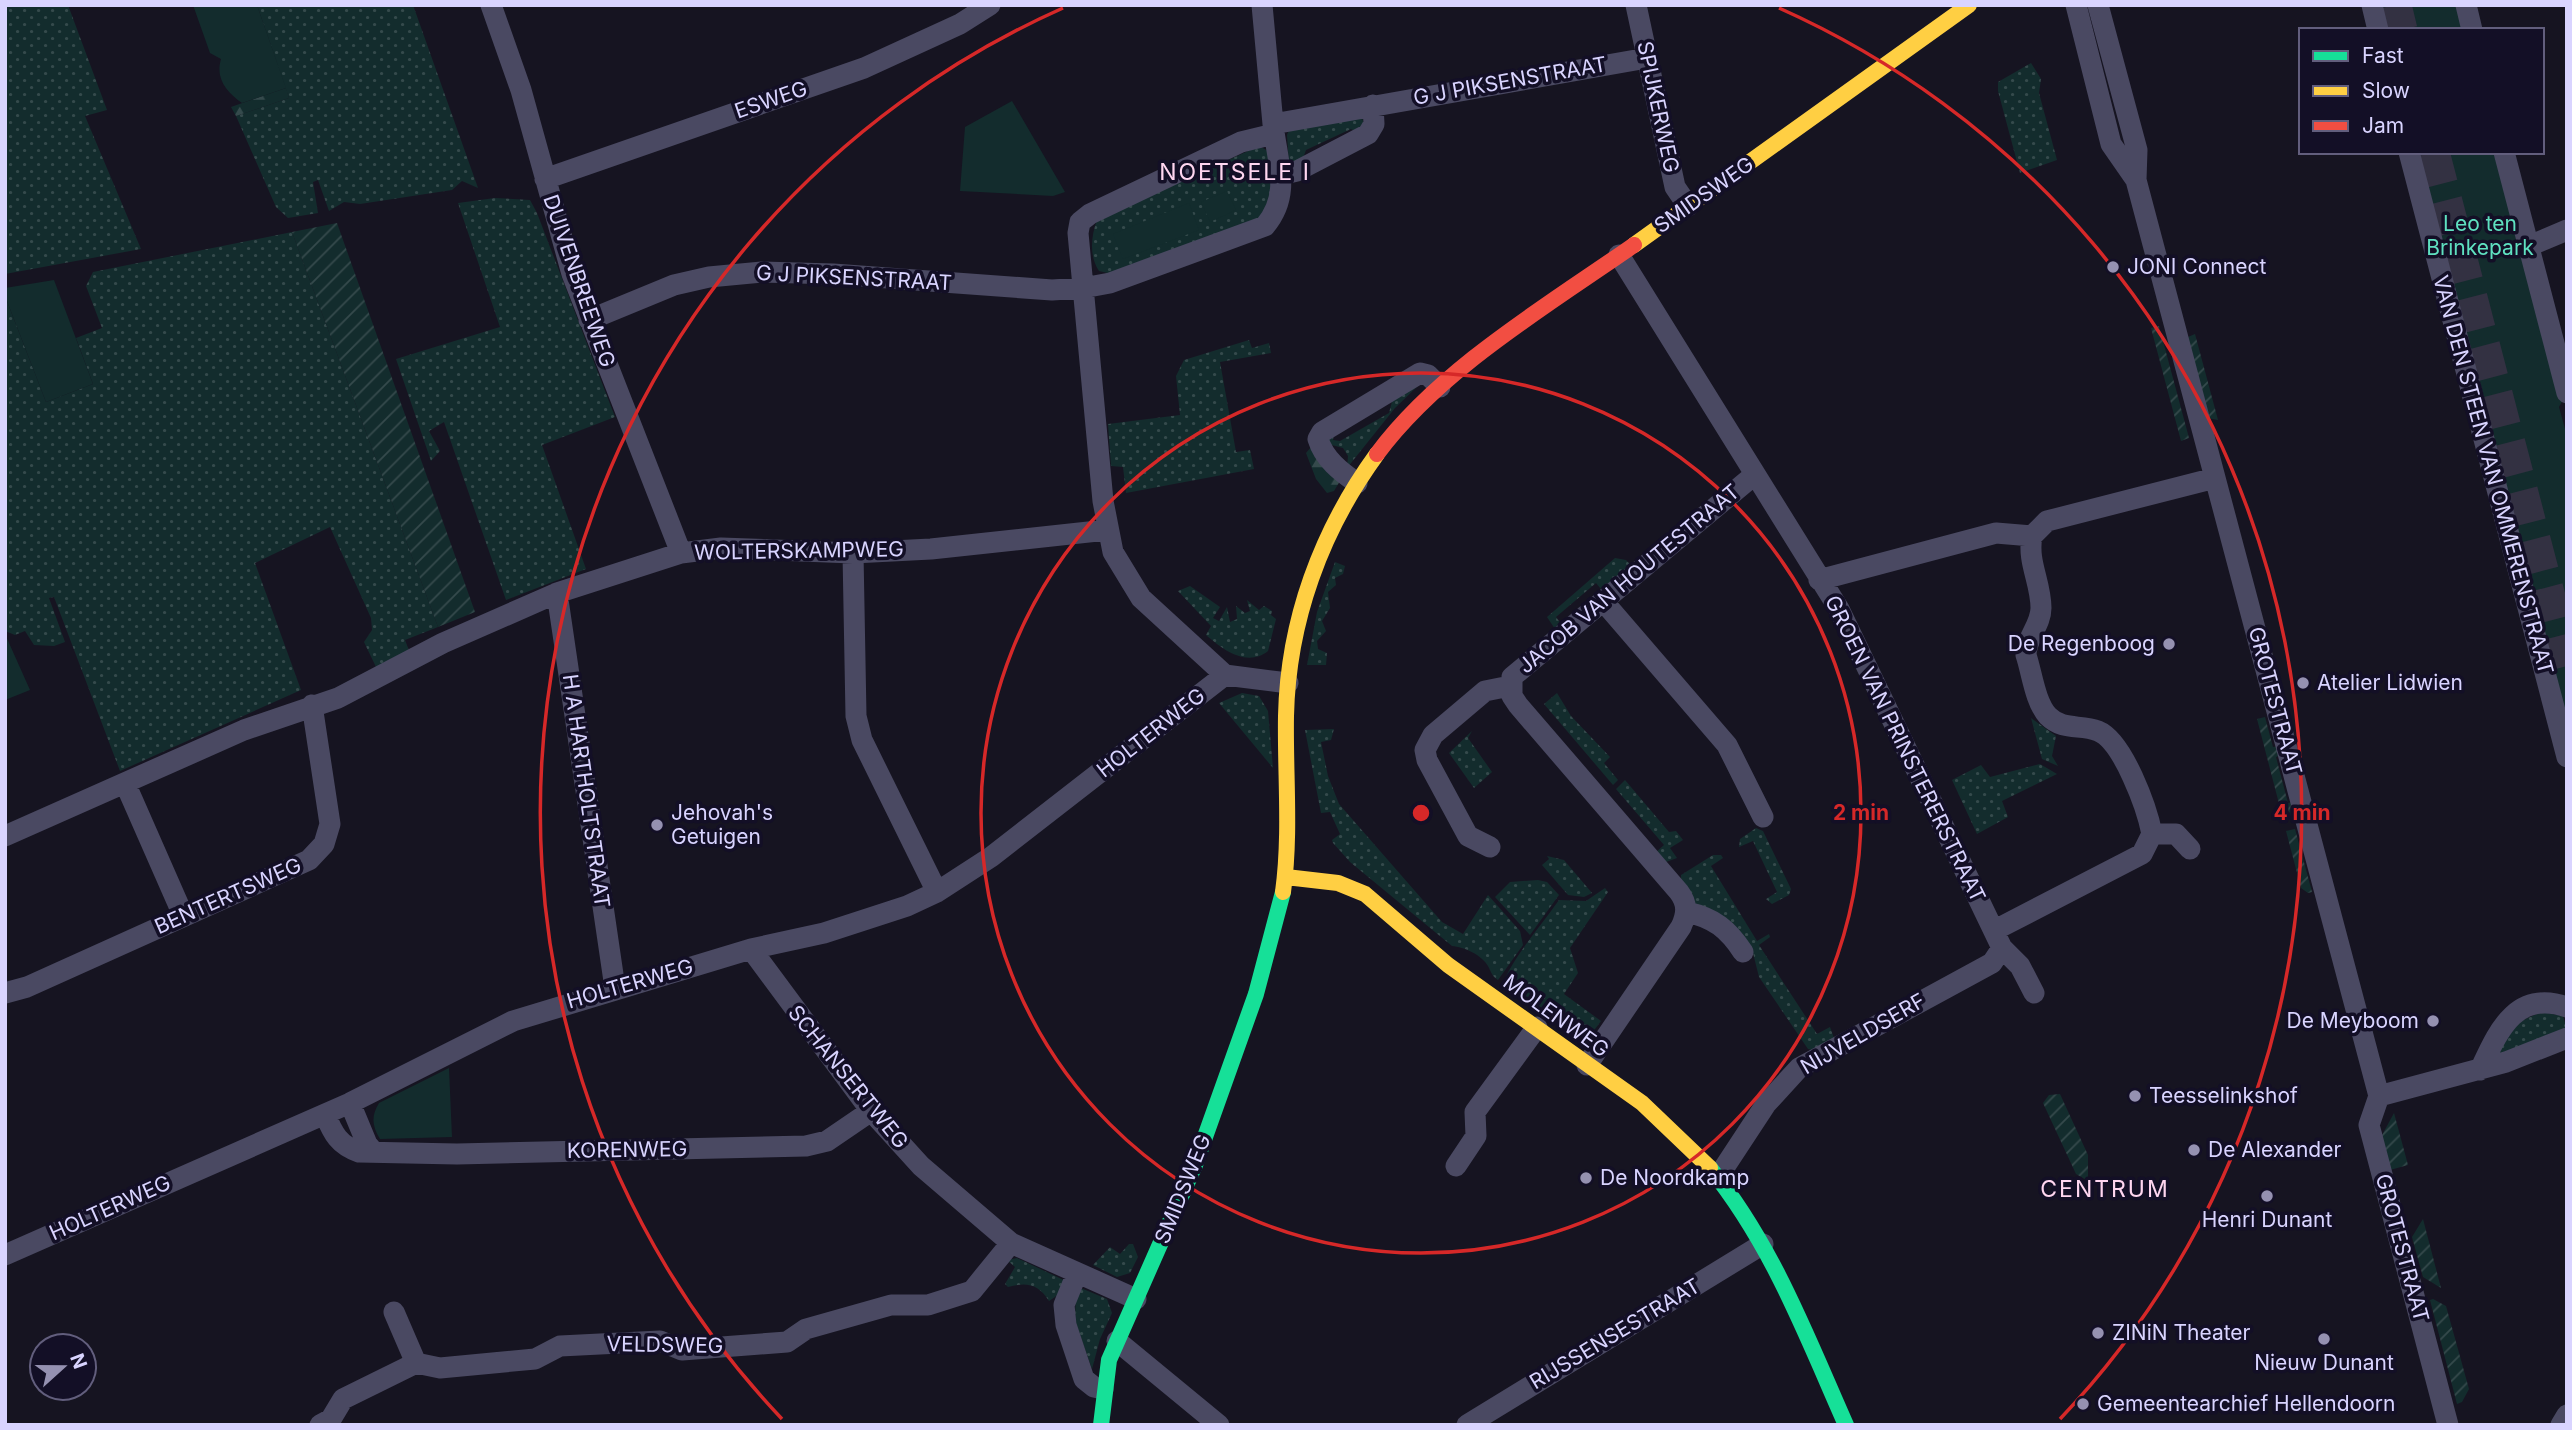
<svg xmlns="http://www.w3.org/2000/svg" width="2572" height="1430" font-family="Inter,sans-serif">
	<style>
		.grass { fill: url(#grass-dots) }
		.forest { fill: url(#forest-firs) }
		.park { fill: #132c2d }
		.garden { fill: url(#garden-furrows) }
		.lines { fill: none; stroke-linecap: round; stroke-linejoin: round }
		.primary-tunnel { stroke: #333142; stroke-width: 33; stroke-dasharray: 33 17; stroke-linecap: butt }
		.street { stroke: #4a4962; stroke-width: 21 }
		.fast { stroke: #16e098; stroke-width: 16 }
		.slow { stroke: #ffcf43; stroke-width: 16 }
		.jam { stroke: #f24e42; stroke-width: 16 }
		.ring { fill: none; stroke: #d62828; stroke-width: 3.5 }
		.poi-dot { fill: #9591b1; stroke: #130f26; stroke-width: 2.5 }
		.labels { text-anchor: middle; stroke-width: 7; stroke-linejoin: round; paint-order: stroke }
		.street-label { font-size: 21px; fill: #d9d4ff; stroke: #130f26 }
		.park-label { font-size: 21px; fill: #5fe0c0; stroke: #130f26 }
		.poi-label { font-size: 21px; fill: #d9d4ff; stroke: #130f26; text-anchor: start }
		.neighbourhood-label { font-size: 23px; letter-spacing: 2px; fill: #ffd6f0; stroke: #130f26 }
		.centre { fill: #d62828; stroke: #130f26; stroke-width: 3.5 }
		.ring-label { font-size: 21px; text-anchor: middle; font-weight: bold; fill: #d62828; stroke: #130f26; stroke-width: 7; stroke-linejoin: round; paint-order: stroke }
	</style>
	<defs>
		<pattern id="grass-dots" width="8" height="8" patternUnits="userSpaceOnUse" patternTransform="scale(1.75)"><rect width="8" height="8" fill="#132c2d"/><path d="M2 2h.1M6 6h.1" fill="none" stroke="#354a4c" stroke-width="1.8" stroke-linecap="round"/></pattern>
		<pattern id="forest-firs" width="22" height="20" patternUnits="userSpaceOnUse" patternTransform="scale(1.75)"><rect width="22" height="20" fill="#132c2d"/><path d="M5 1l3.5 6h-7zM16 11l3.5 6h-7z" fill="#354a4c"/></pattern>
		<pattern id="garden-furrows" width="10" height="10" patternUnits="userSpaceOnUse" patternTransform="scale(1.75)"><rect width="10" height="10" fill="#132c2d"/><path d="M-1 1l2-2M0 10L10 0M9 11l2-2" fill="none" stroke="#354a4c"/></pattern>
	</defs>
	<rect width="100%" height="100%" fill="#161421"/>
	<path class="grass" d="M 5,5 L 68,5 L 107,110 L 85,116 L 141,249 L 5,274 Z
		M 257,5 L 413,5 L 478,188 L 462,181 L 452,190 L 360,204 L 344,202 L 329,211 L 318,180 L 313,182 L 318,213 L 288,218 L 276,207 L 236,116 L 289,98 Z
		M 2031,63 L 2041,79 L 2039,93 L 2057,160 L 2020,173 L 1998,91 L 1998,82 Z
		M 1361,114 L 1364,125 L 1356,132 L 1351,129 L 1306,150 L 1303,158 L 1289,165 L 1287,135 L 1289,130 Z
		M 1259,146 L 1270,152 L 1275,197 L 1259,224 L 1112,274 L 1099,271 C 1089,256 1091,236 1097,220 Z
		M 495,198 L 530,200 L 537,213 L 615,417 L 542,445 L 586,569 L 506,600 L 444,422 L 429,431 L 440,451 L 431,461 L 396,359 L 500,327 L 458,203 Z
		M 292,232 L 438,627 L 405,640 L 410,653 L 376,667 L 364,642 L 372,630 L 371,618 L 330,527 L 255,563 L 301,690 L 120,771 L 54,597 L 49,598 L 65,642 L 54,646 L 34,645 L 25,631 L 15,635 L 5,631 L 5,296 L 46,402 L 93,384 L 76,338 L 102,328 L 86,286 L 93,272 Z
		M 1249,340 L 1252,348 L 1269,343 L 1271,353 L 1220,362 L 1236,452 L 1250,450 L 1254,469 L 1126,493 L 1123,467 L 1111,466 L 1108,424 L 1180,415 L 1176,376 L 1184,360 Z
		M 1422,382 L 1395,408 L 1347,468 L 1348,456 L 1343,448 L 1328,444 L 1328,436 L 1334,433 L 1333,440 L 1340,441 L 1389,413 L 1394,394 Z
		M 1615,558 L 1626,560 L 1631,565 L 1605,594 L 1596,583 L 1556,617 L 1565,629 L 1555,629 L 1547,617 Z
		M 1335,562 L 1345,566 L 1343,574 L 1335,578 L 1336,585 L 1328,592 L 1330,608 L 1322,621 L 1326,631 L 1317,641 L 1318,649 L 1327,653 L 1326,665 L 1307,665 L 1317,612 Z
		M 1190,586 L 1220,607 L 1213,618 L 1219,621 L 1227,607 L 1230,622 L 1237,619 L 1236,606 L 1245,613 L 1250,611 L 1247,600 L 1259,610 L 1264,606 L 1272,611 L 1271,615 L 1276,619 L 1268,651 C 1247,668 1222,649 1206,635 L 1211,626 L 1178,591 Z
		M 1242,693 L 1259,696 L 1268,711 L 1273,768 L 1219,703 Z
		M 1557,693 L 1571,716 L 1610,757 L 1604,763 L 1618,780 L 1613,785 L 1544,704 Z
		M 2031,718 L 2056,736 L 2052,756 L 2058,766 L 2042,759 Z
		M 1334,729 L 1331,740 L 1321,742 L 1328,776 L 1339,804 L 1442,922 L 1463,934 L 1488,895 L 1520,931 L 1523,945 L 1498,980 C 1491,975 1492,973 1488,966 C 1482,955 1464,947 1452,946 L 1350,862 L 1333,843 L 1332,840 L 1340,834 L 1330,812 L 1321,813 L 1305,730 Z
		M 1472,731 L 1468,738 L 1492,772 L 1474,788 L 1449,753 Z
		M 2040,764 L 2057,774 L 2002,801 L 2008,817 L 1977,834 L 1952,780 L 1981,765 L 1990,777 Z
		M 1625,780 L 1669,832 L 1676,831 L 1683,840 L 1670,848 L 1677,858 L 1666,862 L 1654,854 L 1664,845 L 1616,789 Z
		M 1756,828 L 1763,831 L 1791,889 L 1789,895 L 1772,904 L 1766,899 L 1777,892 L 1753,841 L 1739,847 L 1740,839 Z
		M 1713,855 L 1721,855 L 1723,858 L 1711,866 L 1757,941 L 1769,934 L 1770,937 L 1759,945 L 1817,1034 L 1830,1027 L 1834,1038 L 1812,1050 L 1808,1049 L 1759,977 L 1753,953 L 1736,928 L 1697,908 L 1681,880 L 1681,875 Z
		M 1547,856 L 1564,860 L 1592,893 L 1584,897 L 1568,895 L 1542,865 L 1549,859 Z
		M 1538,880 L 1547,882 L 1559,895 L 1530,935 L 1495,897 L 1510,882 Z
		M 1605,888 L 1608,892 L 1570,948 L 1578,973 L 1564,994 L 1601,1021 L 1592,1033 L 1580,1037 L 1507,987 L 1504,980 C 1518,951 1540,927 1559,900 L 1586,901 Z
		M 2542,1012 L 2563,1016 L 2567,1030 L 2498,1057 C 2502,1030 2518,1021 2542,1012 Z
		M 1129,1244 L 1133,1244 L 1138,1257 L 1130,1273 L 1117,1277 L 1093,1265 L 1110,1247 L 1120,1254 Z
		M 1017,1258 L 1068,1282 L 1064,1291 L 1049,1301 C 1038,1284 1027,1282 1008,1287 L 1005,1284 L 1015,1267 L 1007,1260 Z
		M 1076,1286 L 1107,1299 L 1112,1313 L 1100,1339 L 1092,1369 L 1075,1321 Z"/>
	<path class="forest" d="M 286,88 L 289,98 L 236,116 L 231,107 Z
		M 1312,446 L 1340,481 L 1334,491 L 1327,493 L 1316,479 L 1306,453 Z"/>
	<path class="park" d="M 193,5 L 257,5 L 286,88 L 242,103 C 227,92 215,79 221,59 L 210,53 Z
		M 2377,5 L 2461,5 L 2468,30 L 2383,30 Z
		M 1012,101 L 1065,192 L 1053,196 L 960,191 L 965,127 Z
		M 2415,152 L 2500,152 L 2564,398 L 2559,407 L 2567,436 L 2567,735 Z
		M 1227,191 L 1236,210 L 1210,222 L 1201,202 Z
		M 1189,203 L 1199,230 L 1123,259 L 1113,234 Z
		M 54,280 L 93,384 L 46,402 L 5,296 L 5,288 Z
		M 5,634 L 30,690 L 5,700 Z
		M 449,1068 L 452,1137 L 380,1139 C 372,1126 371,1116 379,1103 Z"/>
	<path class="garden" d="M 337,223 L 475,612 L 438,627 L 292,232 Z
		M 2159,326 L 2189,438 L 2181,441 L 2151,328 Z
		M 2195,334 L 2218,420 L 2208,418 L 2188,337 Z
		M 2265,717 L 2273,747 L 2279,746 L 2282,755 L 2276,757 L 2288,803 L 2293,802 L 2296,813 L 2283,819 L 2257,719 Z
		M 2295,829 L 2312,892 L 2308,893 L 2301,888 L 2286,831 Z
		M 2060,1094 L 2088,1155 L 2088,1181 L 2076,1174 L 2043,1103 L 2049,1095 Z
		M 2394,1113 L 2408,1165 L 2390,1170 L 2381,1137 Z
		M 2423,1219 L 2441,1288 L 2423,1277 L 2412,1237 Z
		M 2433,1299 L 2446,1306 L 2469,1389 L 2462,1402 L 2457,1404 L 2430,1300 Z"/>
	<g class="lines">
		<path class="primary-tunnel" d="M 2395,5 L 2401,30
			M 2433,152 L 2567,666"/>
		<path class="street" d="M 491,5 L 521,90 L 572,274 L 681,553
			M 1262,5 L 1273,124
			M 1636,5 L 1675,187 L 1688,206
			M 2076,5 L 2111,144 L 2136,180
			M 2098,5 L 2137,150 L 2136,180 L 2379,1096 L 2369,1125 L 2448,1425
			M 2372,5 L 2378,30
			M 2466,5 L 2472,30
			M 1274,134 L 1241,142 L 1090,214 L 1080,222 L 1078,233 L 1103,501 L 1113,552 L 1141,598 L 1225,675 L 1288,683
			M 2409,152 L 2567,757
			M 2504,152 L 2567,393
			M 1280,175 L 1297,171 L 1368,134 L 1374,124 L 1373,105
			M 545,179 L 864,68 L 960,24 L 990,5
			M 2529,246 L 2567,230
			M 1619,255 L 1839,609 L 2002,948 L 2020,966 L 2034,993
			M 589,320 L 674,285 L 709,277 L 762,272 L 833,274 L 1052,290 L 1083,288 L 1110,283 L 1265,226 C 1292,194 1277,162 1273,124 L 1647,58
			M 1357,483 C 1341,472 1324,459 1318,439 L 1322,432 L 1420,373 L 1428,375 L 1440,387
			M 853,553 L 856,716 L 862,740 L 937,892
			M 1819,580 L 1996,533 L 2032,536
			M 557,593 L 615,988
			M 1603,601 L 1727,745 L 1763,817
			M 125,783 L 183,915
			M 2152,834 L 2176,834 L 2190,849
			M 5,836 L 244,730 L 338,698 L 443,643 L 557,593 L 681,553 L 721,548 L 853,553 L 931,549 L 1107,530
			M 1490,847 L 1468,836 L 1427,760 L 1425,750 L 1433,735 L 1485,691 L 1510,686
			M 1687,912 C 1714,918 1728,929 1743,952
			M 1995,930 L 2142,854 L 2152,834 C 2147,808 2123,741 2098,731 C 2080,724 2063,731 2048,716 C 2035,702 2032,673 2026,655 C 2026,638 2041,625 2041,608 C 2041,582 2027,562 2032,536 L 2047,521 L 2215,478
			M 751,949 L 871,1111 L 921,1166 L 1011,1243 L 1136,1299
			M 5,993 L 27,987 L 309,860 L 324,844 L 330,824 L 312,705
			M 1587,1065 L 1681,927 C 1687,914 1688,904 1679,892 L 1518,705 L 1512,696 L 1512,677 L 1753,476
			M 2480,1070 C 2498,1032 2515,989 2567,1007
			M 2379,1096 L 2506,1062 L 2567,1038
			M 350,1103 L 367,1144 L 373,1151
			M 325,1114 C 333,1134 339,1145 359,1152 L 457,1154 L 806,1146 L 827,1141 L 871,1111
			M 1456,1166 L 1476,1136 L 1475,1112 L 1537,1027
			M 1718,1177 L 1766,1104 L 1799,1068 L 1992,963 L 2002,948
			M 5,1255 L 350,1103 L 513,1021 L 751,949 L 824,933 L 907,906 L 937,892 L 991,857 L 1225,675
			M 1077,1273 L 1064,1305 L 1066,1325 L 1084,1379 L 1094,1387 L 1103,1389
			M 394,1312 L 416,1363
			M 1117,1341 L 1219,1425
			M 320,1425 L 331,1419 L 343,1399 L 416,1363 L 440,1368 L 535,1359 L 560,1346 L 660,1341 L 682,1350 L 787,1342 L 806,1329 L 891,1305 L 928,1305 L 972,1291 L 1011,1243
			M 1467,1425 L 1763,1244
			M 2561,1425 L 2567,1415"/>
		<path class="fast" d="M 1710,1168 C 1773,1246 1806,1335 1846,1425
			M 1101,1425 L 1109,1360 L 1195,1165 L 1256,994 L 1283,892"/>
		<path class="slow" d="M 1634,245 L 1969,5
			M 1286,877 L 1338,883 L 1365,894 L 1448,965 L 1642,1103 L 1710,1168
			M 1283,892 C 1291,833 1285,775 1286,716 C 1288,621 1321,531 1377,454"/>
		<path class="jam" d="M 1377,454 C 1440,369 1548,305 1634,245"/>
	</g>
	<g class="ring">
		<circle cx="1421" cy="813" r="440"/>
		<path d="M782 1419A881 881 0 0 1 1063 8M1779 8A881 881 0 0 1 2060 1419"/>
	</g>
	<g class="poi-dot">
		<circle cx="2113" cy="267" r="7"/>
		<circle cx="2169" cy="644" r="7"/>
		<circle cx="2303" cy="683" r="7"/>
		<circle cx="657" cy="825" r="7"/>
		<circle cx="2433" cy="1021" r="7"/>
		<circle cx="2135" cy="1096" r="7"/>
		<circle cx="2194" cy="1150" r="7"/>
		<circle cx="1586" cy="1178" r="7"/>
		<circle cx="2267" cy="1196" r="7"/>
		<circle cx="2098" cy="1333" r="7"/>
		<circle cx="2324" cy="1339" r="7"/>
		<circle cx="2083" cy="1404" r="7"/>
	</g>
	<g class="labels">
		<g class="street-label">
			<text transform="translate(1510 81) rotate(-10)" y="7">G J PIKSENSTRAAT</text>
			<text transform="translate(771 100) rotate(-19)" y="7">ESWEG</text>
			<text transform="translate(1658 107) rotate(78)" y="7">SPIJKERWEG</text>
			<text transform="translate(1704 195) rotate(-35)" y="7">SMIDSWEG</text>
			<text transform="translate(854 278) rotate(3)" y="7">G J PIKSENSTRAAT</text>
			<text transform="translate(579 281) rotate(71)" y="7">DUIVENBREEWEG</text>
			<text transform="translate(2493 475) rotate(75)" y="7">VAN DEN STEEN VAN OMMERENSTRAAT</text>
			<text transform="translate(799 551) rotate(-1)" y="7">WOLTERSKAMPWEG</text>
			<text transform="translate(1629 579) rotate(-40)" y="7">JACOB VAN HOUTESTRAAT</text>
			<text transform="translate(2275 701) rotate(75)" y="7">GROTESTRAAT</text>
			<text transform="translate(1151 733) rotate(-38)" y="7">HOLTERWEG</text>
			<text transform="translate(1905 749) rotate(64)" y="7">GROEN VAN PRINSTERERSTRAAT</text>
			<text transform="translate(586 791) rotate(82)" y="7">H A HARTHOLTSTRAAT</text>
			<text transform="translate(228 896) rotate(-24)" y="7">BENTERTSWEG</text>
			<text transform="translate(630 984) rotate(-16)" y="7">HOLTERWEG</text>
			<text transform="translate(1556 1016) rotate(36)" y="7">MOLENWEG</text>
			<text transform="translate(1863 1034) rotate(-30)" y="7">NIJVELDSERF</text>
			<text transform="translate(848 1077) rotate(51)" y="7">SCHANSERTWEG</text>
			<text transform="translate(627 1150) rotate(-1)" y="7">KORENWEG</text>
			<text transform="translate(1183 1189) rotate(-68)" y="7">SMIDSWEG</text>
			<text transform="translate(110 1208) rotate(-24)" y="7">HOLTERWEG</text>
			<text transform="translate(2402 1248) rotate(75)" y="7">GROTESTRAAT</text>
			<text transform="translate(1615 1334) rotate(-31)" y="7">RIJSSENSESTRAAT</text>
			<text transform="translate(665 1345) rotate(1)" y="7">VELDSWEG</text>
		</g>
		<g class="park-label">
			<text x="2480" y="231">Leo ten<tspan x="2480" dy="24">Brinkepark</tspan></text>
		</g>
		<g class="poi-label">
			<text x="2127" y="274">JONI Connect</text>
			<text x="2155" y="651" text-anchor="end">De Regenboog</text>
			<text x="2317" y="690">Atelier Lidwien</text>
			<text x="671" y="820">Jehovah's<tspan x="671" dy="24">Getuigen</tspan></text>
			<text x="2419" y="1028" text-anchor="end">De Meyboom</text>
			<text x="2149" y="1103">Teesselinkshof</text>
			<text x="2208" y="1157">De Alexander</text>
			<text x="1600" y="1185">De Noordkamp</text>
			<text x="2267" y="1227" text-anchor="middle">Henri Dunant</text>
			<text x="2112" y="1340">ZINiN Theater</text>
			<text x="2324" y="1370" text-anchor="middle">Nieuw Dunant</text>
			<text x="2097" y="1411">Gemeentearchief Hellendoorn</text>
		</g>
		<g class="neighbourhood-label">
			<text x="1235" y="180">NOETSELE I</text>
			<text x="2105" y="1197">CENTRUM</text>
		</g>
	</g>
	<circle cx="1421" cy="813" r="10" class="centre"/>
	<g class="ring-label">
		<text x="1861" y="820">2 min</text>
		<text x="2302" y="820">4 min</text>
	</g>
	<rect width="2572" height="1430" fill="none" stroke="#d9d4ff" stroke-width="14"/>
	<rect x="2299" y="28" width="245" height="126" fill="#130f26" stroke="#625e7d" stroke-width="2"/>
	<rect x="2313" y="51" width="35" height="10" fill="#16e098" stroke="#625e7d" stroke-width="2"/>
	<text x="2362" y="63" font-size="21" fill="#d9d4ff">Fast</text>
	<rect x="2313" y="86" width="35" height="10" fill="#ffcf43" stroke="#625e7d" stroke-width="2"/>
	<text x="2362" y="98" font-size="21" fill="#d9d4ff">Slow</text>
	<rect x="2313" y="121" width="35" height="10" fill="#f24e42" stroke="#625e7d" stroke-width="2"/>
	<text x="2362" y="133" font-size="21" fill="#d9d4ff">Jam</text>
	<g transform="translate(63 1367) rotate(69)"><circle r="33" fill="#130f26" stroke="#625e7d" stroke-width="2"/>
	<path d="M0-5L12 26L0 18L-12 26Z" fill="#9591b1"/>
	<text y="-10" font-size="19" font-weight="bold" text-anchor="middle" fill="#d9d4ff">N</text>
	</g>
</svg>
